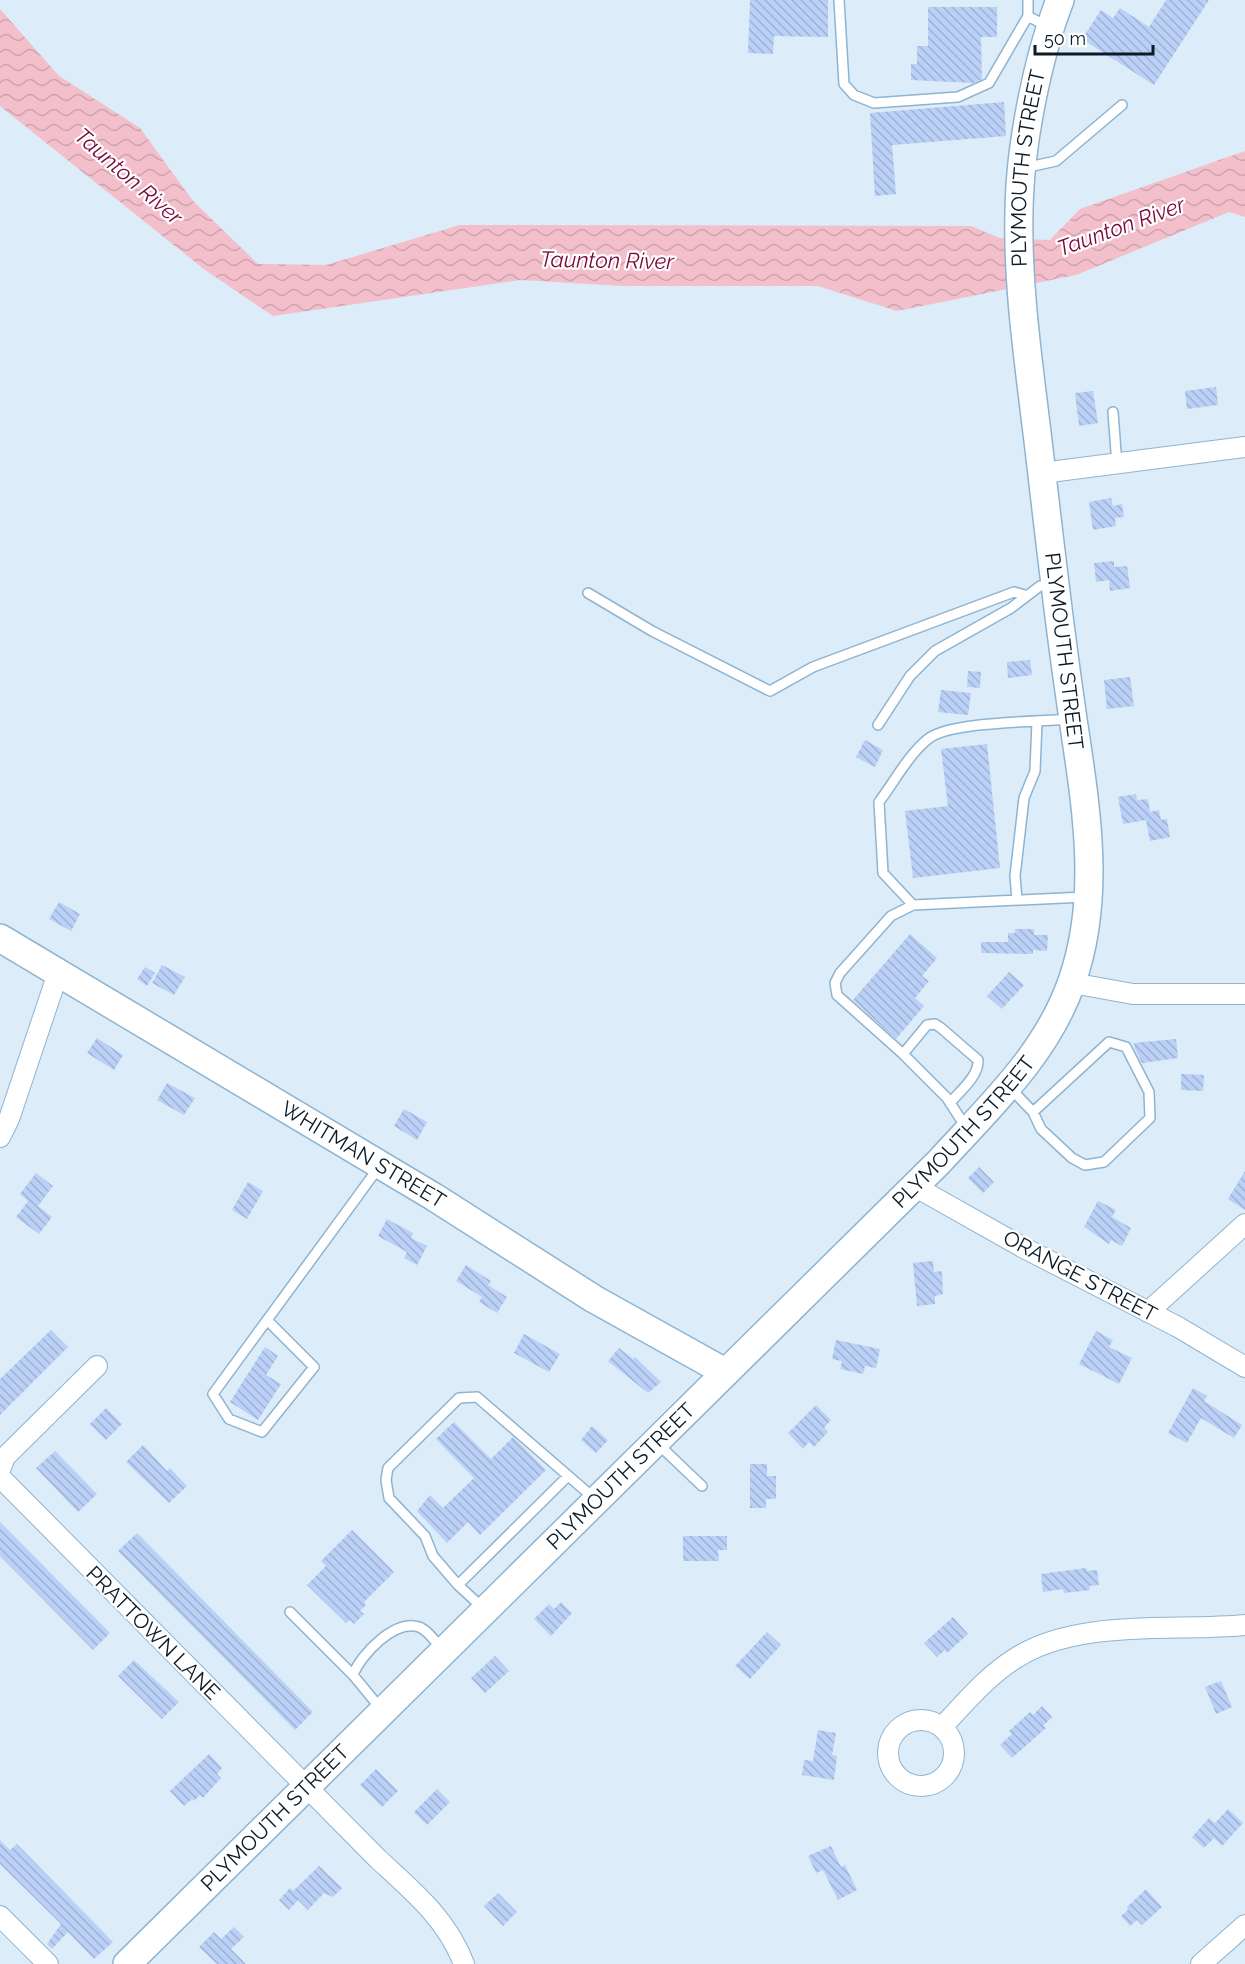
<svg xmlns="http://www.w3.org/2000/svg" width="1245" height="1964" font-family="Raleway,sans-serif">
	<style>
		.water { fill: url(#water-waves) }
		.building { fill: url(#building-back-hatch) }
		.lines { fill: none; stroke-linecap: round; stroke-linejoin: round }
		.lane-casing { stroke: #8eb4d1; stroke-width: 12 }
		.street-casing { stroke: #8eb4d1; stroke-width: 22 }
		.secondary-casing { stroke: #8eb4d1; stroke-width: 30 }
		.lane { stroke: #fff; stroke-width: 9 }
		.street { stroke: #fff; stroke-width: 20 }
		.secondary { stroke: #fff; stroke-width: 27 }
		.labels { text-anchor: middle; stroke-width: 4.5; stroke-linejoin: round; paint-order: stroke }
		.street-label { font-size: 21px; fill: #0c1b25; stroke: #fff }
		.water-label { font-size: 22px; font-style: italic; fill: #7a083b; stroke: #fff }
	</style>
	<defs>
		<pattern id="water-waves" width="16" height="10" patternUnits="userSpaceOnUse" patternTransform="scale(1.5)"><rect width="16" height="10" fill="#f2bfcb"/><path d="M0 5q4-4 8 0t8 0" fill="none" stroke="#cea4ae"/></pattern>
		<pattern id="building-back-hatch" width="6" height="6" patternUnits="userSpaceOnUse" patternTransform="scale(1.5)"><rect width="6" height="6" fill="#bad0f6"/><path d="M-1 5l2 2M0 0l6 6M5-1l2 2" fill="none" stroke="#9fb2d3"/></pattern>
	</defs>
	<rect width="100%" height="100%" fill="#dcecf8"/>
	<path class="water" d="M 0,9 L 59,76 L 140,128 L 193,201 L 258,264 L 326,265 L 460,225 L 971,226 L 1000,238 L 1050,240 L 1080,209 L 1245,151 L 1245,217 L 1229,212 L 1076,275 L 897,311 L 818,286 L 623,286 L 520,280 L 273,316 L 205,270 L 0,106 Z"/>
	<path class="building" d="M 750,0 L 828,0 L 828,37 L 774,36 L 773,54 L 748,53 Z
		M 1166,0 L 1209,0 L 1154,85 L 1082,39 L 1101,10 L 1113,18 L 1120,8 L 1149,27 Z
		M 928,7 L 997,7 L 997,37 L 981,37 L 982,79 L 973,83 L 911,80 L 911,64 L 917,64 L 917,46 L 928,46 Z
		M 1004,102 L 1006,136 L 892,145 L 896,194 L 875,196 L 870,113 Z
		M 1216,387 L 1218,405 L 1187,409 L 1185,391 Z
		M 1093,391 L 1098,423 L 1079,426 L 1075,393 Z
		M 1111,498 L 1113,506 L 1122,504 L 1124,517 L 1115,518 L 1116,526 L 1093,530 L 1089,502 Z
		M 1114,561 L 1114,567 L 1127,566 L 1130,588 L 1110,591 L 1109,580 L 1096,582 L 1094,563 Z
		M 1030,660 L 1032,675 L 1008,678 L 1007,662 Z
		M 968,671 L 981,672 L 980,688 L 967,687 Z
		M 1130,677 L 1134,706 L 1107,709 L 1104,680 Z
		M 941,690 L 971,693 L 968,715 L 938,712 Z
		M 865,740 L 883,750 L 875,767 L 856,757 Z
		M 987,744 L 1000,868 L 913,878 L 905,811 L 948,806 L 941,749 Z
		M 1136,794 L 1137,800 L 1148,799 L 1150,812 L 1159,810 L 1161,820 L 1167,819 L 1170,837 L 1150,841 L 1146,820 L 1123,824 L 1118,797 Z
		M 59,902 L 80,914 L 71,931 L 49,919 Z
		M 1015,929 L 1034,929 L 1034,935 L 1048,935 L 1047,951 L 1033,950 L 1033,954 L 981,953 L 981,942 L 1008,942 L 1008,933 L 1015,933 Z
		M 910,934 L 937,958 L 922,976 L 929,981 L 915,998 L 924,1006 L 896,1039 L 853,1000 Z
		M 162,965 L 185,977 L 174,995 L 152,983 Z
		M 145,967 L 155,973 L 147,986 L 137,979 Z
		M 1009,972 L 1024,985 L 1002,1009 L 987,996 Z
		M 97,1038 L 123,1055 L 114,1070 L 87,1053 Z
		M 1176,1039 L 1178,1058 L 1142,1063 L 1135,1049 L 1134,1043 Z
		M 1181,1074 L 1204,1075 L 1203,1091 L 1181,1090 Z
		M 167,1083 L 195,1098 L 184,1115 L 157,1100 Z
		M 404,1109 L 427,1122 L 417,1140 L 394,1126 Z
		M 979,1167 L 994,1182 L 983,1193 L 968,1178 Z
		M 1245,1171 L 1245,1210 L 1228,1199 Z
		M 36,1173 L 53,1186 L 38,1206 L 52,1217 L 39,1234 L 16,1217 L 28,1201 L 20,1194 Z
		M 248,1182 L 263,1191 L 247,1219 L 232,1210 Z
		M 1098,1201 L 1116,1210 L 1112,1217 L 1131,1228 L 1122,1246 L 1111,1240 L 1109,1244 L 1084,1227 Z
		M 387,1219 L 413,1233 L 411,1238 L 427,1246 L 417,1265 L 404,1258 L 407,1252 L 378,1236 Z
		M 933,1261 L 934,1272 L 942,1271 L 943,1294 L 935,1296 L 935,1304 L 917,1306 L 913,1263 Z
		M 466,1265 L 491,1281 L 488,1285 L 507,1297 L 497,1313 L 479,1302 L 482,1297 L 456,1281 Z
		M 51,1330 L 68,1347 L 0,1415 L 0,1379 Z
		M 1096,1331 L 1113,1340 L 1109,1347 L 1132,1358 L 1119,1384 L 1079,1364 Z
		M 524,1334 L 560,1354 L 549,1372 L 514,1353 Z
		M 836,1340 L 880,1349 L 876,1368 L 865,1366 L 863,1374 L 840,1369 L 842,1361 L 832,1359 Z
		M 265,1347 L 278,1356 L 266,1375 L 281,1384 L 258,1420 L 230,1402 Z
		M 619,1348 L 633,1359 L 635,1357 L 661,1382 L 648,1393 L 608,1361 Z
		M 1193,1388 L 1207,1396 L 1204,1401 L 1242,1425 L 1234,1438 L 1201,1418 L 1187,1443 L 1168,1433 Z
		M 816,1405 L 831,1420 L 824,1428 L 828,1432 L 814,1447 L 809,1442 L 803,1449 L 788,1433 Z
		M 106,1408 L 122,1424 L 106,1440 L 90,1424 Z
		M 454,1422 L 491,1459 L 513,1437 L 546,1470 L 480,1535 L 468,1522 L 447,1543 L 417,1511 L 430,1495 L 443,1508 L 474,1478 L 436,1439 Z
		M 592,1426 L 608,1440 L 596,1453 L 581,1440 Z
		M 143,1445 L 167,1471 L 170,1468 L 187,1486 L 169,1503 L 126,1462 Z
		M 55,1451 L 97,1494 L 78,1512 L 36,1468 Z
		M 750,1464 L 767,1464 L 767,1476 L 776,1476 L 776,1499 L 766,1499 L 766,1508 L 750,1508 Z
		M 0,1522 L 110,1633 L 93,1650 L 0,1556 Z
		M 352,1530 L 394,1572 L 364,1602 L 366,1605 L 360,1611 L 364,1614 L 354,1624 L 350,1620 L 346,1623 L 307,1585 L 326,1566 L 321,1561 Z
		M 137,1533 L 313,1712 L 295,1730 L 118,1551 Z
		M 683,1536 L 727,1536 L 727,1550 L 718,1550 L 719,1561 L 683,1561 Z
		M 1086,1568 L 1087,1571 L 1097,1570 L 1099,1585 L 1089,1586 L 1090,1590 L 1064,1593 L 1063,1589 L 1043,1592 L 1041,1574 Z
		M 561,1602 L 572,1613 L 551,1636 L 534,1619 L 549,1604 L 554,1609 Z
		M 953,1617 L 968,1634 L 947,1653 L 945,1650 L 937,1657 L 924,1643 Z
		M 767,1632 L 781,1645 L 750,1679 L 735,1666 Z
		M 495,1656 L 509,1671 L 485,1693 L 471,1678 Z
		M 134,1660 L 179,1702 L 162,1719 L 118,1676 Z
		M 1221,1681 L 1232,1707 L 1216,1714 L 1205,1687 Z
		M 1042,1706 L 1052,1717 L 1043,1726 L 1046,1728 L 1012,1758 L 1000,1745 L 1012,1734 L 1009,1731 L 1030,1712 L 1033,1715 Z
		M 818,1730 L 836,1733 L 832,1755 L 837,1756 L 834,1780 L 802,1775 L 804,1760 L 813,1761 Z
		M 209,1754 L 222,1768 L 217,1774 L 221,1778 L 203,1798 L 200,1795 L 194,1801 L 192,1799 L 184,1806 L 170,1791 Z
		M 376,1769 L 398,1791 L 382,1807 L 360,1785 Z
		M 437,1789 L 450,1802 L 427,1825 L 414,1812 Z
		M 1228,1809 L 1243,1823 L 1222,1846 L 1214,1838 L 1204,1848 L 1192,1837 L 1209,1818 L 1215,1823 Z
		M 0,1840 L 10,1850 L 17,1844 L 113,1942 L 94,1959 L 68,1932 L 52,1949 L 47,1944 L 61,1924 L 0,1864 Z
		M 831,1846 L 841,1867 L 845,1865 L 857,1890 L 838,1900 L 823,1870 L 816,1873 L 808,1856 Z
		M 319,1866 L 342,1888 L 333,1897 L 324,1893 L 308,1910 L 298,1900 L 289,1910 L 279,1900 L 290,1888 L 293,1891 Z
		M 1146,1889 L 1162,1907 L 1142,1925 L 1137,1920 L 1130,1926 L 1121,1916 L 1128,1910 L 1127,1907 Z
		M 498,1893 L 517,1912 L 503,1926 L 484,1906 Z
		M 234,1927 L 244,1937 L 231,1949 L 246,1964 L 217,1964 L 199,1947 L 214,1932 L 221,1939 Z"/>
	<g class="lines">
		<defs>
			<path id="lane" d="M 839,0 L 844,84 L 854,95 L 874,103 L 958,97 L 989,83 L 1028,16
				M 1028,0 L 1028,16 L 1048,27
				M 1024,168 L 1056,161 L 1122,105
				M 1113,412 L 1117,465
				M 588,593 L 652,631 L 770,691 L 813,667 L 1014,592 L 1025,595
				M 878,725 L 910,676 L 935,651 L 1011,608 L 1040,586 L 1054,585
				M 1017,900 L 1015,876 L 1024,798 L 1035,771 L 1037,722
				M 913,905 L 883,873 L 879,802 C 894,782 909,754 928,739 C 950,721 1039,722 1070,719
				M 903,1054 L 837,995 L 835,983 L 840,973 L 891,916 L 913,905 L 1085,897
				M 1010,1088 L 1033,1112 L 1109,1042 L 1126,1047 L 1149,1092 L 1150,1118 L 1104,1162 L 1085,1165 L 1072,1158 L 1041,1129 L 1033,1112
				M 950,1103 C 960,1091 979,1076 978,1060 L 941,1028 L 935,1024 L 927,1025 L 903,1054 L 947,1098 L 967,1129
				M 268,1321 L 314,1367 L 262,1432 L 229,1419 L 213,1394 L 379,1167
				M 657,1443 L 702,1486
				M 458,1585 L 568,1476
				M 484,1609 L 458,1585 L 433,1556 L 425,1536 L 389,1498 L 386,1480 L 388,1468 L 459,1398 L 477,1397 L 595,1499
				M 290,1612 L 353,1675
				M 381,1709 L 353,1675 C 361,1654 395,1619 419,1627 C 428,1630 436,1643 443,1650"/>
			<path id="street" d="M 1042,473 L 1245,447
				M 1072,983 L 1133,994 L 1245,994
				M 0,1137 L 9,1119 L 58,973
				M 914,1186 L 1024,1248 L 1178,1327 L 1245,1367
				M 1148,1312 L 1245,1224
				M 0,1470 L 5,1457 L 97,1366
				M 0,1477 L 378,1859 C 413,1891 447,1919 464,1964
				M888 1753a33 33 0 1 1 66 0a33 33 0 1 1-66 0Z
				M 942,1727 C 965,1703 988,1675 1016,1658 C 1078,1618 1175,1632 1245,1625
				M 0,1916 L 48,1964
				M 1201,1964 L 1245,1925"/>
			<g id="secondary">
				<path id="s1" d="M 0,938 L 434,1197 L 594,1299 L 725,1372"/>
				<path id="s2" d="M 127,1964 L 939,1162 C 989,1107 1047,1054 1072,981 C 1105,887 1082,787 1069,691 C 1057,608 1048,525 1038,441 C 1029,365 1017,287 1019,210 C 1020,146 1037,59 1060,0"/>
			</g>
		</defs>
		<use href="#lane" class="lane-casing"/>
		<use href="#street" class="street-casing"/>
		<use href="#secondary" class="secondary-casing"/>
		<use href="#lane" class="lane"/>
		<use href="#street" class="street"/>
		<use href="#secondary" class="secondary"/>
	</g>
	<g class="labels">
		<g class="street-label">
			<text dy="7" stroke="none"><textPath href="#s2" startOffset="2187">PLYMOUTH STREET</textPath></text>
			<text transform="translate(1064 651) rotate(83)" y="7">PLYMOUTH STREET</text>
			<text dy="7" stroke="none"><textPath href="#s2" startOffset="1180">PLYMOUTH STREET</textPath></text>
			<text dy="7" stroke="none"><textPath href="#s1" startOffset="423">WHITMAN STREET</textPath></text>
			<text transform="translate(1080 1276) rotate(28)" y="7">ORANGE STREET</text>
			<text dy="7" stroke="none"><textPath href="#s2" startOffset="694">PLYMOUTH STREET</textPath></text>
			<text transform="translate(153 1633) rotate(45)" y="7">PRATTOWN LANE</text>
			<text dy="7" stroke="none"><textPath href="#s2" startOffset="208">PLYMOUTH STREET</textPath></text>
		</g>
		<g class="water-label">
			<text transform="translate(129 176) rotate(41)" y="8">Taunton River</text>
			<text transform="translate(1121 226) rotate(-20)" y="8">Taunton River</text>
			<text transform="translate(607 260) rotate(1)" y="8">Taunton River</text>
		</g>
	</g>
	<path d="M1035 45v9h118v-9" fill="none" stroke="#0c1b25" stroke-width="3"/>
	<text x="1044" y="45" font-size="18" fill="#0c1b25" stroke="#ffffff" stroke-width="4.5" paint-order="stroke">50 m</text>
</svg>
